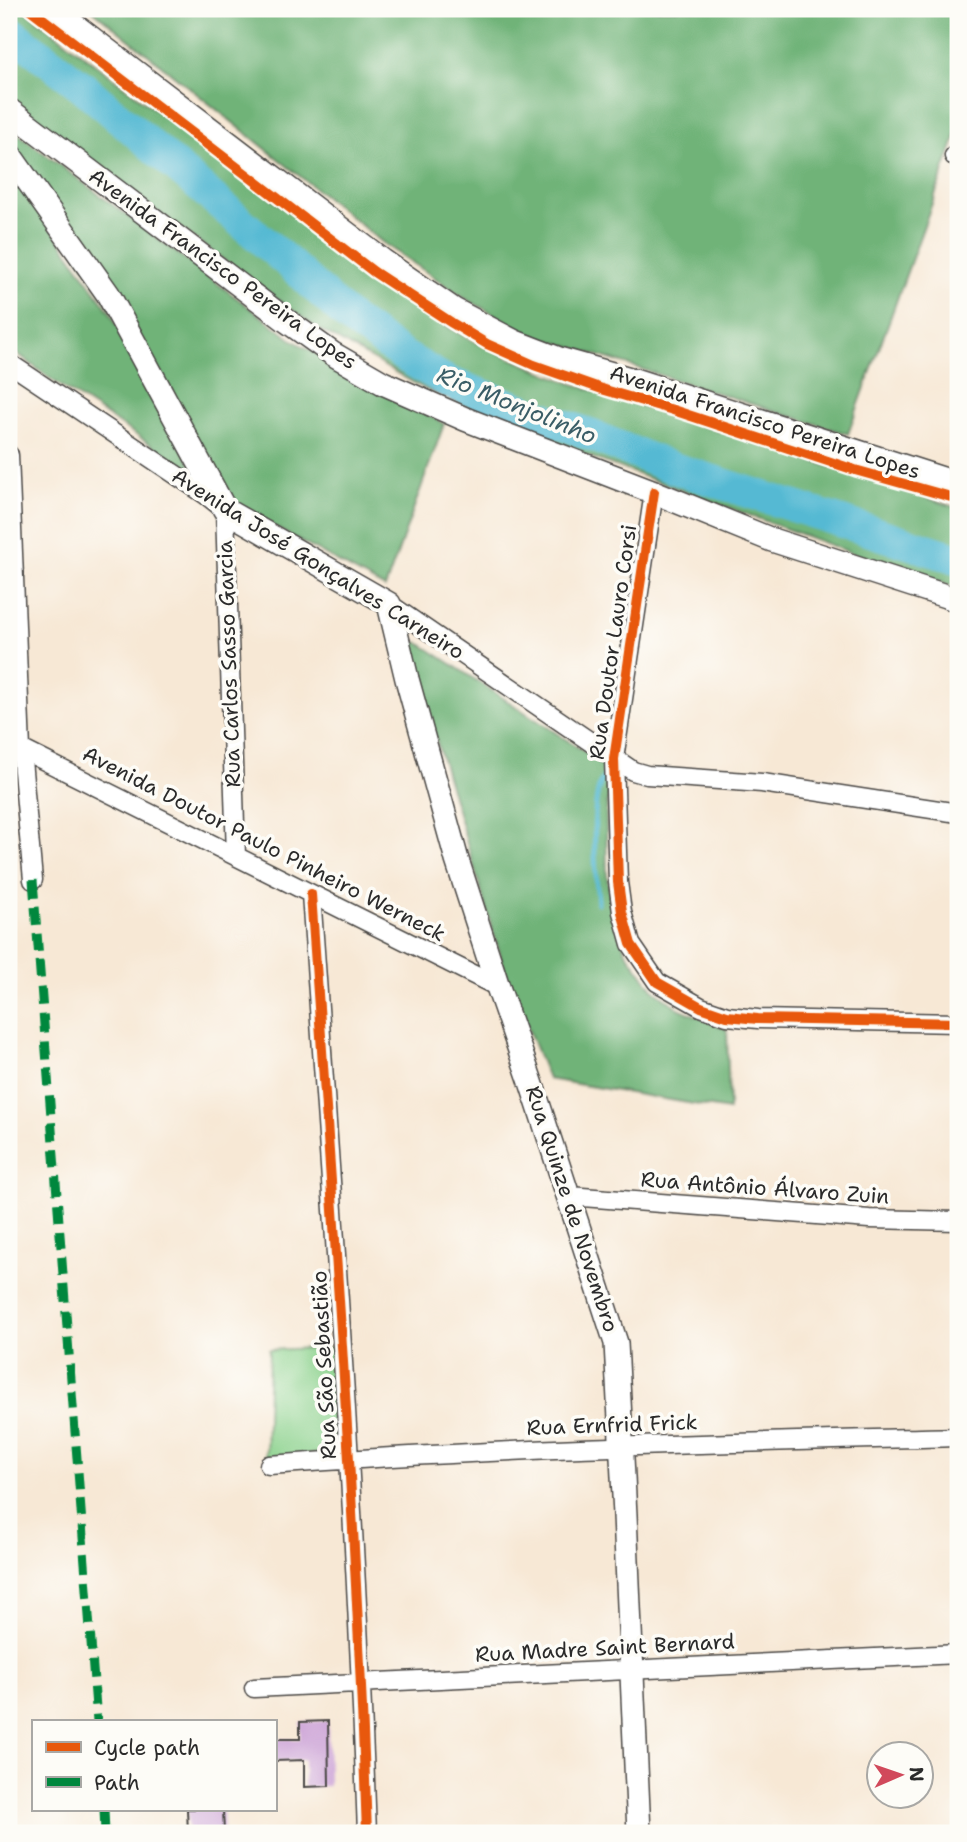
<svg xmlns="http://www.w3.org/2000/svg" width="967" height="1842" font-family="'Shantell Sans',sans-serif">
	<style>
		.green { fill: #8ad18c; stroke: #5a7e5c; stroke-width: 2 }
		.forest { fill: #6fb378; stroke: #4d6f52; stroke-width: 2 }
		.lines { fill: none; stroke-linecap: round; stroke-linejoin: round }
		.stream { stroke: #55b9d3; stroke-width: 5 }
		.river { stroke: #55b9d3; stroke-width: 32 }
		.building { fill: #cea6d8 }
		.minor-casing { stroke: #4a4744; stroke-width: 21 }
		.major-casing { stroke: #4a4744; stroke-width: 26 }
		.minor { stroke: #fff; stroke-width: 18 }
		.major { stroke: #fff; stroke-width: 23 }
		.quiet { stroke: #00873e; stroke-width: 9; stroke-dasharray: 18 9; stroke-linecap: butt }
		.cycleway-casing { stroke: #fdfcf7; stroke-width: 15 }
		.cycleway { stroke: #e8590c; stroke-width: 10 }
		.labels { text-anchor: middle; stroke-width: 7; stroke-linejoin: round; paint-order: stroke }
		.street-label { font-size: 21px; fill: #2b2b2b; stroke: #fdfcf7 }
		.water-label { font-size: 23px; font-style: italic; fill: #3a5d66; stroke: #fdfcf7 }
	</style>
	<rect width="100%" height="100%" fill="#fdfcf7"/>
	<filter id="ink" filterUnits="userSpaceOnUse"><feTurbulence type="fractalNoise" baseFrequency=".0143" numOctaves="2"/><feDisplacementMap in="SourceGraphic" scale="14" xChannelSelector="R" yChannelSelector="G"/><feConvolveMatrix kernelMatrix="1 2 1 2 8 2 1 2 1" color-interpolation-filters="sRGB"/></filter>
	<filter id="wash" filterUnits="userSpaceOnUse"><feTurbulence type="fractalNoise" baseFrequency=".00686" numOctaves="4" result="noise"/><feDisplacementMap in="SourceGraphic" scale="28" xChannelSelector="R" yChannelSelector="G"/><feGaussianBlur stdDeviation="1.57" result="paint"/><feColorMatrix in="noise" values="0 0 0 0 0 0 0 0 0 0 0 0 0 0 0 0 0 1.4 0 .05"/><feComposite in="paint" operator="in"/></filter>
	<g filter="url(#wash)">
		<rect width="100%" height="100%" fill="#f7e8d5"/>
		<path class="green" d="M 336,1347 L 339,1449 L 337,1453 L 266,1457 L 269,1350 Z"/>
		<path class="forest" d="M 9,9 L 23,9 L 385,285 C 410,303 435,320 462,335 C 496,354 534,368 570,383 L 958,508 L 958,588 L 852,553 L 583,454 L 488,416 L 427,390 L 320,330 L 136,196 L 9,96 Z
			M 91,9 L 958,9 L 958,125 L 954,143 L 848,434 L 530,334 L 466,299 L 382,242 Z
			M 9,127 L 294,341 L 444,424 L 385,588 L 235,505 L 9,147 Z
			M 9,167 L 111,314 L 196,474 L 52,380 L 9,347 Z
			M 418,642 L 603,764 L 610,778 L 606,814 L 607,875 L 612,916 L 626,952 L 653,989 L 678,1008 L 727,1029 L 729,1110 L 548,1079 L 505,971 L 414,665 L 412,650 L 414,643 Z"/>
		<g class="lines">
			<path class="stream" d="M 598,903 C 596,875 589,799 603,778"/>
			<path class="river" d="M 9,31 L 83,87 L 291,265 L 348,317 L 402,355 L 448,382 L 588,434 L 670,467 L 958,559"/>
		</g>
		<g id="blocks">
			<path class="building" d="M 328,1721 L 329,1786 L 304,1787 L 304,1760 L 275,1761 L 275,1739 L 300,1739 L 300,1722 Z
				M 187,1809 L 223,1809 L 224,1833 L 188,1833 Z"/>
		</g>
	</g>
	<g filter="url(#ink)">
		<use href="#blocks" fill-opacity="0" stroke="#4a4744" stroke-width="2"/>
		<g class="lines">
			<defs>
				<path id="minor" d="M 954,156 L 958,158
					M 9,363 L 206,495 L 225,510 L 236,856
					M 9,455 L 21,749 L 33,880
					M 654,492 L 614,759 L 618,882 L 622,912 L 631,944 L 657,982 L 701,1007 L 727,1016 L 758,1019 L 958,1023
					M 389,604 L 633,771 L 647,775 L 762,783 L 958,813
					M 9,743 L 498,987
					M 311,894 C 333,1207 356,1520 367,1833
					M 569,1196 L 869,1219 L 958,1221
					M 269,1465 C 498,1448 728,1443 958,1437
					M 254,1688 L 958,1654"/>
				<path id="major" d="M 53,9 L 383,261 L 454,310 L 515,342 L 559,359 L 634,380 L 958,484
					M 9,110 L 287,321 L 333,354 L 383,383 L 465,419 L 654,492 L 772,540 L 958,600
					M 9,154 L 108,294 L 225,510 L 389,604 L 407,679 L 457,860 L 498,987 L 531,1082 L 616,1343 L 625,1515 L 639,1833"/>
			</defs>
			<use href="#minor" class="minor-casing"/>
			<use href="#major" class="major-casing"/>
			<use href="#minor" class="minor"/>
			<use href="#major" class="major"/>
			<path class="quiet" d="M 33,880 L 97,1721
				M 104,1809 L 105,1833"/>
			<defs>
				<path id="cycleway" d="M 30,9 L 374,272 L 452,323 L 487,344 L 534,365 L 605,390 L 673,410 L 855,470 L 958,499
					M 654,492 L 614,759 L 618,882 L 622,912 L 631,944 L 657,982 L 701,1007 L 727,1016 L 758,1019 L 958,1023
					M 311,894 C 333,1207 356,1520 367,1833"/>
			</defs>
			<use href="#cycleway" class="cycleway-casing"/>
			<use href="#cycleway" class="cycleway"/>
		</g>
	</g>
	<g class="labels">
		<g class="street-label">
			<text transform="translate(223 269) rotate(36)" y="7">Avenida Francisco Pereira Lopes</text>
			<text transform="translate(765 422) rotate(18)" y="7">Avenida Francisco Pereira Lopes</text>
			<text transform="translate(318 564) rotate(32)" y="7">Avenida José Gonçalves Carneiro</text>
			<text transform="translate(613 642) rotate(-82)" y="7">Rua Doutor Lauro Corsi</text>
			<text transform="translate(229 664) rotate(-92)" y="7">Rua Carlos Sasso Garcia</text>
			<text transform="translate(264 844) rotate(27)" y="7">Avenida Doutor Paulo Pinheiro Werneck</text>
			<text transform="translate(765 1188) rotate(4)" y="7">Rua Antônio Álvaro Zuin</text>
			<text transform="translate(572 1209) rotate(72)" y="7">Rua Quinze de Novembro</text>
			<text transform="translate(324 1365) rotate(-93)" y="7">Rua São Sebastião</text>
			<text transform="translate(612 1425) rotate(-2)" y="7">Rua Ernfrid Frick</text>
			<text transform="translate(605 1648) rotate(-3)" y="7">Rua Madre Saint Bernard</text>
		</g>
		<g class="water-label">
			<text transform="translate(517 405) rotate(22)" y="8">Rio Monjolinho</text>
		</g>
	</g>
	<rect width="967" height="1842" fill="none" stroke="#fdfcf7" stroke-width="35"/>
	<rect x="32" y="1720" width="245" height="91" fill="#fdfcf7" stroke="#a9a8a5" stroke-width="2"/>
	<rect x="46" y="1742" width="35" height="10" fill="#e8590c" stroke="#a9a8a5" stroke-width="2"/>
	<text x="94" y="1755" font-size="21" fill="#2b2b2b">Cycle path</text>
	<rect x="46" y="1777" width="35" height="10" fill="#00873e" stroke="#a9a8a5" stroke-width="2"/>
	<text x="94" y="1790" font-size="21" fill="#2b2b2b">Path</text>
	<g transform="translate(900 1775) rotate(88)"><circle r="33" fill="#fdfcf7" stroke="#a9a8a5" stroke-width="2"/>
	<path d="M0-5L12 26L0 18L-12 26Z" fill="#d1495b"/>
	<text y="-10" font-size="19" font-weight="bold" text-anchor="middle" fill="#2b2b2b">N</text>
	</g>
</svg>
